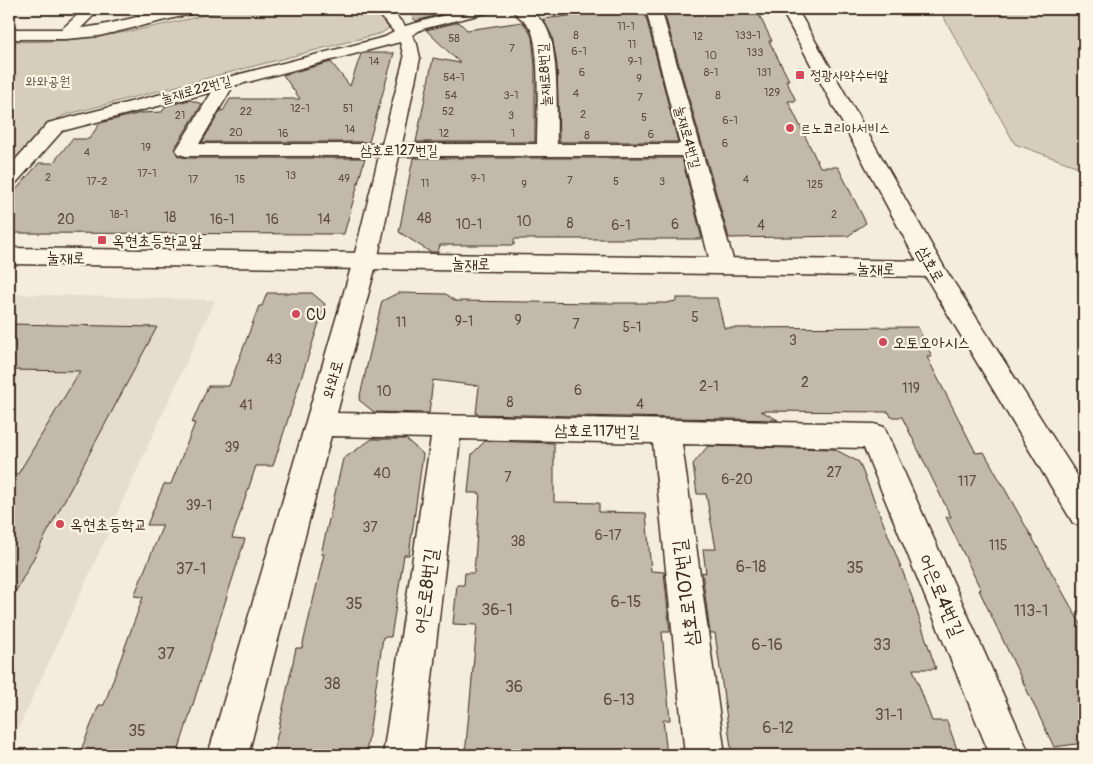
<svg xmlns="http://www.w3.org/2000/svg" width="1093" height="764" font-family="Pangolin,'Poor Story',sans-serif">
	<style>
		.built { fill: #e5ddce }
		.green { fill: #d6cdbd; stroke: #887c6e }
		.building { fill: #c3b9aa; stroke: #3b2a1e }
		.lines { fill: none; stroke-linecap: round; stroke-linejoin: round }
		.minor-casing { stroke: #3b2a1e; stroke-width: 3 }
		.tertiary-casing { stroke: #3b2a1e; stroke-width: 3 }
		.secondary-casing { stroke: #3b2a1e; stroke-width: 3 }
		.minor { fill: #fcf5e5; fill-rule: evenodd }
		.tertiary { fill: #fcf5e5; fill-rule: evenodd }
		.secondary { fill: #fcf5e5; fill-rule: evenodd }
		.poi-dot { fill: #d1495b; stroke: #fcf5e5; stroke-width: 2 }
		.labels { text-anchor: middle; stroke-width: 4.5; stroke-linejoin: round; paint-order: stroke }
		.far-number-label { font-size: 11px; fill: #5d4e41 }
		.far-street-label { font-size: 14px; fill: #3b2a1e; stroke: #fcf5e5 }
		.far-poi-label { font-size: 14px; fill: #3b2a1e; stroke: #fcf5e5; text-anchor: start }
		.far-park-label { font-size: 14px; fill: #625346; stroke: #fcf5e5 }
		.number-label { font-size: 14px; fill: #5d4e41 }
		.poi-label { font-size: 16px; fill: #3b2a1e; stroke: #fcf5e5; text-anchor: start }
		.street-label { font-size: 16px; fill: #3b2a1e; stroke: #fcf5e5 }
		.near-number-label { font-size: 16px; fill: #5d4e41 }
		.near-street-label { font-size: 19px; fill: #3b2a1e; stroke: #fcf5e5 }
	</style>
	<rect width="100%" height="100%" fill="#f4eddd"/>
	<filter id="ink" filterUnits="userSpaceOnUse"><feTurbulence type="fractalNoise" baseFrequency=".02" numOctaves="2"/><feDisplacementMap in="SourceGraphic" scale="10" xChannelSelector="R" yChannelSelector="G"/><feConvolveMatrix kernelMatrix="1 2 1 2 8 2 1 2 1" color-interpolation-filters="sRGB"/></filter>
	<g filter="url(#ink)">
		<path class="built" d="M 9,294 L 215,300 L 9,749 Z"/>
		<path class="green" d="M 231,9 L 371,9 L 389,28 L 382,33 L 65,115 L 46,125 L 9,169 L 9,41 C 84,45 158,26 231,9 Z
			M 939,9 L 1084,9 L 1084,169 L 1015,144 Z"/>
		<path class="building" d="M 404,9 L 445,9 L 449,12 L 416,21 Z
			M 577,9 L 644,9 L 678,142 L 559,142 L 557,65 L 552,36 L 543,19 L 584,14 Z
			M 663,9 L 756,9 L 772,41 L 769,41 L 789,80 L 786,80 L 796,101 L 788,101 L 820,167 L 838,167 L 866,223 L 848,236 L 729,238 Z
			M 459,22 L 467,30 L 522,22 L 528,29 L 532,37 L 535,66 L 535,142 L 416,142 L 433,58 L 460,63 L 426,30 Z
			M 364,53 L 394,53 L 369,142 L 202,142 L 221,110 L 223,111 L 230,99 L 300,99 L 283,75 L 331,62 L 350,86 L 361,54 Z
			M 190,100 L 202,104 L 174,149 L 178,156 L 186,158 L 365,158 L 344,234 L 9,233 L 9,198 L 39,163 L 53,163 L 72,139 L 89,139 L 100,123 L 141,113 L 162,112 L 166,106 Z
			M 413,158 L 682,158 L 702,239 L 514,239 L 514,245 L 440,245 L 438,252 L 430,252 L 399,232 Z
			M 267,293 L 312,293 L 325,304 L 273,466 L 256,466 L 232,538 L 245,539 L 177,755 L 79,755 L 99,705 L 104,705 L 143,597 L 134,596 L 163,525 L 147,525 L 164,484 L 171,484 L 195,423 L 192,423 L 208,386 L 229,386 L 259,306 L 262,306 Z
			M 398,293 L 446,294 L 455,301 L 601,303 L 666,303 L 676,301 L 676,298 L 717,298 L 724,328 L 918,327 L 932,357 L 927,357 L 976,453 L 984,452 L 1084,630 L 1084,743 L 1054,747 L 979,590 L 981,590 L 946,517 L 951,517 L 902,417 L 891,417 L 889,412 L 761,411 L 778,420 L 476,414 L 479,386 L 433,380 L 429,413 L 374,412 L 359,400 L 382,301 Z
			M 9,324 L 157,327 L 9,604 L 9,474 L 18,474 L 80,371 L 9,370 Z
			M 372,439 L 406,439 L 423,454 L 409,555 L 404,555 L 391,637 L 383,637 L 366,755 L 273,755 L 296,648 L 302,648 L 324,554 L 321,554 L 343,459 Z
			M 485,441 L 554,443 L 554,502 L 599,503 L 599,512 L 646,513 L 651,571 L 664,572 L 670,632 L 662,632 L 670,720 L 663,720 L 667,755 L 465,755 L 477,625 L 453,624 L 457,585 L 464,585 L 465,573 L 474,573 L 480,493 L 468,493 L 472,454 Z
			M 708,446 L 834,449 L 859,462 L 908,585 L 936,669 L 913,669 L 932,721 L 947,721 L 959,755 L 732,755 L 715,633 L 710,633 L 702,572 L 706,573 L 703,549 L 716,549 L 706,494 L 697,494 L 693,464 Z"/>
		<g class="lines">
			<defs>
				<path id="minor" d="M 84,9 L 100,9 L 81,28 C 122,24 161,6 202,9 L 199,12 L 99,36 L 66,39 L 9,39 L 9,29 L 62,29 Z
					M 375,9 L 390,9 L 405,26 L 467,9 L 493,9 L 490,12 L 422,29 L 412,35 L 417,44 L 420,58 L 402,144 L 537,144 C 537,121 541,45 530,28 C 526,21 516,16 512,9 L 528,9 C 533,14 541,18 545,25 C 560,50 556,113 557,144 L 680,144 L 646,9 L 661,9 L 735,266 L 731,272 L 723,274 L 715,272 L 711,266 L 683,156 L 399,156 L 377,261 L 337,413 L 874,424 L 884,427 L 1030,755 L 990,755 L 864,448 L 682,444 L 725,755 L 685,755 L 653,443 L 460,439 L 423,755 L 383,755 L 431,438 L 331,436 L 248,755 L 208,755 L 353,261 L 379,156 L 186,156 L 179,154 L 176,150 L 212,92 L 62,131 L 16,183 L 9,185 L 9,167 L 48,123 L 385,37 L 394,32 ZM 400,42 L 404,58 L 382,144 L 199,144 L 233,86 Z"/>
				<path id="tertiary" d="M 9,248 L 933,261 L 941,263 L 945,269 L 941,275 L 933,277 L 9,264 Z"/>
				<path id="secondary" d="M 781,9 L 797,9 L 944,267 L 1084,486 L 1084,527 L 1073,523 L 921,269 Z"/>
			</defs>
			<use href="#minor" class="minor-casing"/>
			<use href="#tertiary" class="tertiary-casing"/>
			<use href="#secondary" class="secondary-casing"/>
			<use href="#minor" class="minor"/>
			<use href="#tertiary" class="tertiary"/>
			<use href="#secondary" class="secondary"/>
		</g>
	</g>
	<g class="poi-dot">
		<rect x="795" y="70" width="10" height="10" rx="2.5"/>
		<circle cx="790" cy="128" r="5"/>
		<rect x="97" y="235" width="10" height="10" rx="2.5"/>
		<circle cx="296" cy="314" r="5"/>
		<circle cx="883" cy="342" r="5"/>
		<circle cx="60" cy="524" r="5"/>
	</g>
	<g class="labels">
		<g class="far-number-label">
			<text x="626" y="30">11-1</text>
			<text x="576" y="39">8</text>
			<text x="748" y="39">133-1</text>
			<text x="698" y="40">12</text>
			<text x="454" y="42">58</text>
			<text x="632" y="48">11</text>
			<text x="512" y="52">7</text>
			<text x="579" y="55">6-1</text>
			<text x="755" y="56">133</text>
			<text x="711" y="59">10</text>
			<text x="374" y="65">14</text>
			<text x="635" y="65">9-1</text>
			<text x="582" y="76">6</text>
			<text x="711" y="76">8-1</text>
			<text x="764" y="76">131</text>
			<text x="454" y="81">54-1</text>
			<text x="639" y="82">9</text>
			<text x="772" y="96">129</text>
			<text x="576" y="97">4</text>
			<text x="451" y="99">54</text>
			<text x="511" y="99">3-1</text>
			<text x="718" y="99">8</text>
			<text x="640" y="101">7</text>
			<text x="300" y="112">12-1</text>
			<text x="348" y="112">51</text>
			<text x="246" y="115">22</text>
			<text x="448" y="115">52</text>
			<text x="583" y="118">2</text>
			<text x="180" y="119">21</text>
			<text x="511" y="119">3</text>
			<text x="644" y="121">5</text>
			<text x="730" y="124">6-1</text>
			<text x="350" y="133">14</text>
			<text x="236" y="136">20</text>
			<text x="283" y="137">16</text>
			<text x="444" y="137">12</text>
			<text x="513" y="137">1</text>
			<text x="651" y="138">6</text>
			<text x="587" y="139">8</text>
			<text x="725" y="147">6</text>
			<text x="146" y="151">19</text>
			<text x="87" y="156">4</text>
			<text x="147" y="177">17-1</text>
			<text x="291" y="179">13</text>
			<text x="48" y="181">2</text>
			<text x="344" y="182">49</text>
			<text x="478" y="182">9-1</text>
			<text x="193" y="183">17</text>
			<text x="240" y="183">15</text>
			<text x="746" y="183">4</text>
			<text x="570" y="184">7</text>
			<text x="97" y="185">17-2</text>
			<text x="616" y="185">5</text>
			<text x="662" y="185">3</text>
			<text x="425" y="187">11</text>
			<text x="524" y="188">9</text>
			<text x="815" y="188">125</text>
			<text x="119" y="218">18-1</text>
			<text x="834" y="218">2</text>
		</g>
		<g class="far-street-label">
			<text transform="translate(544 75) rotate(-93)" y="5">눌재로8번길</text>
			<text transform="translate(196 89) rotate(-15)" y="5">눌재로22번길</text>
			<text transform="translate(688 137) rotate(75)" y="5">눌재로4번길</text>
			<text x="399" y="155">삼호로127번길</text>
		</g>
		<g class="far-poi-label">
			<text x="810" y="80">정광사약수터앞</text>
			<text x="800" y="133">르노코리아서비스</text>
		</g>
		<g class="far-park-label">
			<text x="48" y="86">와와공원</text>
		</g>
		<g class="number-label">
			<text x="170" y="222">18</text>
			<text x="424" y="223">48</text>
			<text x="66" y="224">20</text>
			<text x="222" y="224">16-1</text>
			<text x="272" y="224">16</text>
			<text x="324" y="224">14</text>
			<text x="524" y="226">10</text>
			<text x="570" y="228">8</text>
			<text x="469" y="229">10-1</text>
			<text x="675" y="229">6</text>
			<text x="621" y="230">6-1</text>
			<text x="761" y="230">4</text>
			<text x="695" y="322">5</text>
			<text x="518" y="325">9</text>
			<text x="464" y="326">9-1</text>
			<text x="401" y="327">11</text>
			<text x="576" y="329">7</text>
			<text x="632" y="332">5-1</text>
			<text x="793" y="345">3</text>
			<text x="274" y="364">43</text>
			<text x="805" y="387">2</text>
			<text x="709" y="391">2-1</text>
			<text x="911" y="393">119</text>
			<text x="578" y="395">6</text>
			<text x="384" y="396">10</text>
			<text x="510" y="407">8</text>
			<text x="640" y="409">4</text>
			<text x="246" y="410">41</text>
			<text x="232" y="452">39</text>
			<text x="834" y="477">27</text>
			<text x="382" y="478">40</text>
			<text x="508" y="482">7</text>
			<text x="737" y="484">6-20</text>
			<text x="967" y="486">117</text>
			<text x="199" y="510">39-1</text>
			<text x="370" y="532">37</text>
			<text x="608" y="540">6-17</text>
			<text x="518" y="546">38</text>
			<text x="998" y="550">115</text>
		</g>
		<g class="poi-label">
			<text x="112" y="246">옥현초등학교앞</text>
			<text x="306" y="320">CU</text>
			<text x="893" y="348">오토오아시스</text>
			<text x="70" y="530">옥현초등학교</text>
		</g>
		<g class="street-label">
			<text transform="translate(66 257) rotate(1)" y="6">눌재로</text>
			<text transform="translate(471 263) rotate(1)" y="6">눌재로</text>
			<text transform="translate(931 264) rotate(60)" y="6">삼호로</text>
			<text transform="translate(876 268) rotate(1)" y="6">눌재로</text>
			<text transform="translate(332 379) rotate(-74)" y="6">와와로</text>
			<text transform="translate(597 430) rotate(1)" y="6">삼호로117번길</text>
		</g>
		<g class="near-number-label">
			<text x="751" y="572">6-18</text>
			<text x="855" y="573">35</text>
			<text x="191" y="574">37-1</text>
			<text x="626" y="607">6-15</text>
			<text x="354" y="609">35</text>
			<text x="497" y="615">36-1</text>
			<text x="1031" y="616">113-1</text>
			<text x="767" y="650">6-16</text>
			<text x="882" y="650">33</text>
			<text x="166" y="659">37</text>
			<text x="332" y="689">38</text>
			<text x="514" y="692">36</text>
			<text x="619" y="705">6-13</text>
			<text x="889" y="720">31-1</text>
			<text x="778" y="733">6-12</text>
			<text x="137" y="736">35</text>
		</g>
		<g class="near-street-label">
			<text transform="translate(425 591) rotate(-82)" y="7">어은로8번길</text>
			<text transform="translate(685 593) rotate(-97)" y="7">삼호로107번길</text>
			<text transform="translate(942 595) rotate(67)" y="7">어은로4번길</text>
		</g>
	</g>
	<rect width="1093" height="764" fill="none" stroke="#fcf5e5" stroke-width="30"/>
	<rect x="15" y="15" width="1063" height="734" fill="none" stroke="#3b2a1e" stroke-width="2" filter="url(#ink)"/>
</svg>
